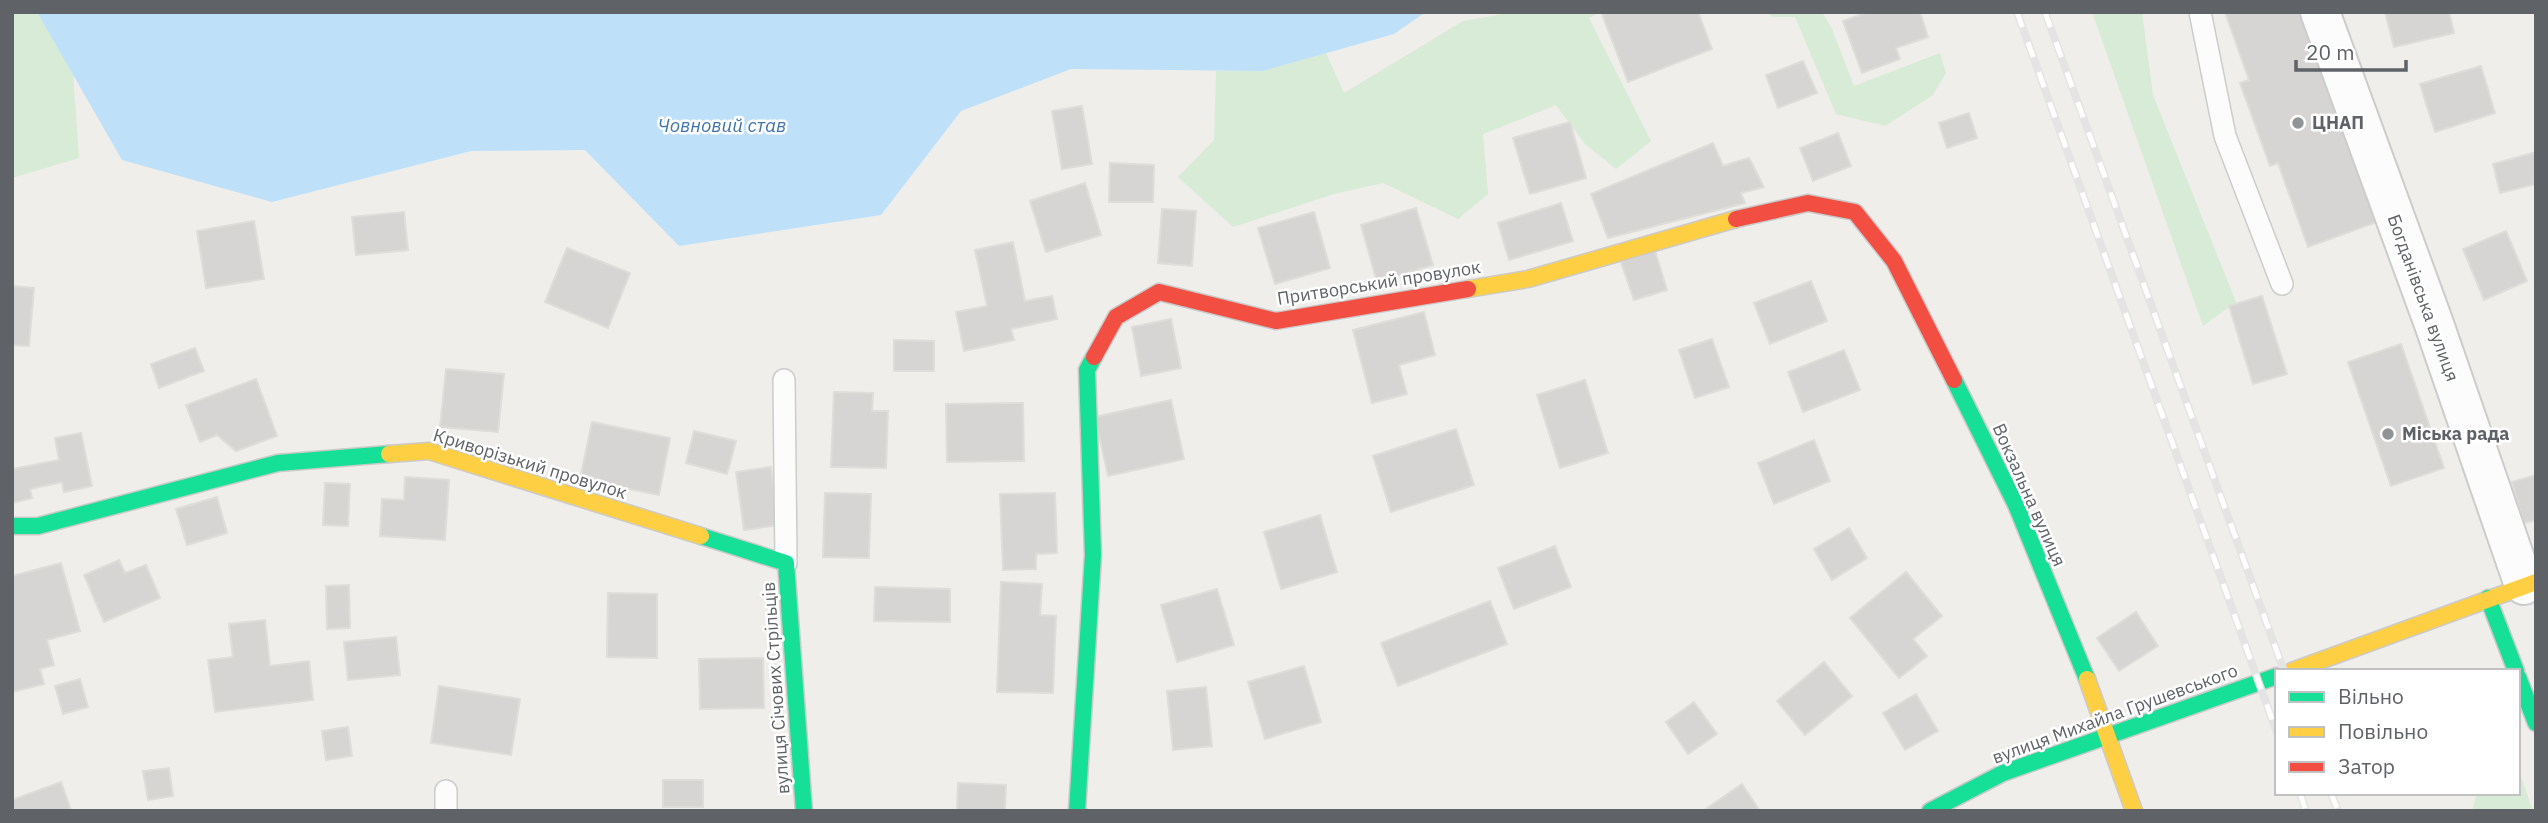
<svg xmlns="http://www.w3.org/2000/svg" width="2548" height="823" font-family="'IBM Plex Sans',sans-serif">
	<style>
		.green { fill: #d8ebd6 }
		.water { fill: #bfe0f9 }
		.building { fill: #d6d5d3; stroke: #deddd9; stroke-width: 2 }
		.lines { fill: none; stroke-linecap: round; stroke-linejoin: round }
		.lane-casing { stroke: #cbcccc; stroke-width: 24 }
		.street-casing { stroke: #cbcccc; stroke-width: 42 }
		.fast-casing { stroke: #cacacb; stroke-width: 19 }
		.slow-casing { stroke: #cacacb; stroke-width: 19 }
		.jam-casing { stroke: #cacacb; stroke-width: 19 }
		.lane { stroke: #fdfcfc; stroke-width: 21 }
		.street { stroke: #fdfcfc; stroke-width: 38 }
		.fast { stroke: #16e098; stroke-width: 16 }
		.slow { stroke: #ffcf43; stroke-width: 16 }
		.jam { stroke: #f24e42; stroke-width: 16 }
		.rail-casing { stroke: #e4e4e4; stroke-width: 8 }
		.rail { stroke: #fff; stroke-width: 5; stroke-dasharray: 16; stroke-linecap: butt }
		.poi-dot { fill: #919496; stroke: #fff; stroke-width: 2.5 }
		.labels { text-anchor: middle; stroke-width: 5; stroke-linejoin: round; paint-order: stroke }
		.poi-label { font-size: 18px; font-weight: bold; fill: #5f6368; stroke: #fff; text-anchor: start }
		.street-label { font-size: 18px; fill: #5f6368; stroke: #fff }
		.water-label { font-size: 19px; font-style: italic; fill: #4174aa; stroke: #fff }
	</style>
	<rect width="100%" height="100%" fill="#efeeea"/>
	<path class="green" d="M 12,12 L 69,12 L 79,158 L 12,178 Z
		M 1514,12 L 1601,12 L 1589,18 L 1651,141 L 1616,169 L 1585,144 L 1556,105 L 1483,134 L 1488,194 L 1458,219 L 1383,183 L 1334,194 L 1233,227 L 1178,177 L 1214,140 L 1216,71 L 1263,71 L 1326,53 L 1344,93 L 1463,21 Z
		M 1768,12 L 1822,12 L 1832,29 L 1854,86 L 1940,53 L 1946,73 L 1933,95 L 1885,126 L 1836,114 L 1795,17 L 1772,17 Z
		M 2092,12 L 2142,12 L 2153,95 L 2236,302 L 2203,326 Z
		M 2518,768 L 2533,811 L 2472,811 L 2477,793 L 2518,793 Z"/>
	<path class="water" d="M 37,12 L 1426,12 L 1394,34 L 1263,71 L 1071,69 L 961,111 L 881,215 L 679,246 L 585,150 L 471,151 L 272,202 L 122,160 Z"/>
	<path class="building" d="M 1607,12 L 1698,12 L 1712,49 L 1628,82 L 1602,14 Z
		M 1868,12 L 1920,12 L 1928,37 L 1896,48 L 1900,59 L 1862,73 L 1843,21 Z
		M 2225,12 L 2303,12 L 2377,222 L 2308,247 L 2278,163 L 2270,166 L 2240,83 L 2249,80 Z
		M 2385,12 L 2449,12 L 2454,33 L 2394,47 Z
		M 1803,61 L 1817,93 L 1778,108 L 1766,75 Z
		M 2481,66 L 2495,113 L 2435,132 L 2420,84 Z
		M 1082,106 L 1092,164 L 1062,169 L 1052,111 Z
		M 1969,113 L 1977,138 L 1947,148 L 1939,123 Z
		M 1570,122 L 1586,178 L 1530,194 L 1513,138 Z
		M 1838,133 L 1851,166 L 1813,181 L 1800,148 Z
		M 1713,143 L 1723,166 L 1749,158 L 1764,187 L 1741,193 L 1745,203 L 1608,238 L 1591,194 Z
		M 2536,152 L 2536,184 L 2500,193 L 2493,164 Z
		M 1110,163 L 1154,165 L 1153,202 L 1109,202 Z
		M 1085,183 L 1101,235 L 1046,252 L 1030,201 Z
		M 1561,203 L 1573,241 L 1509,260 L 1498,223 Z
		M 1416,208 L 1433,265 L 1377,282 L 1361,225 Z
		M 1162,209 L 1196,211 L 1192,266 L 1158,263 Z
		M 404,212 L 408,250 L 356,255 L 352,217 Z
		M 1314,212 L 1330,268 L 1275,284 L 1258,228 Z
		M 254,221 L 264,279 L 206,288 L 197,231 Z
		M 2506,231 L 2527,281 L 2484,300 L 2463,249 Z
		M 1013,242 L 1025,301 L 1052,296 L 1057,319 L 1011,329 L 1014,340 L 964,351 L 956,312 L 987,306 L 975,250 Z
		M 567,248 L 630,273 L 608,328 L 545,302 Z
		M 1655,251 L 1667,290 L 1634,300 L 1621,262 Z
		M 1811,281 L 1827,321 L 1770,344 L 1754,303 Z
		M 12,286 L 34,288 L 29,346 L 12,345 Z
		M 2262,296 L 2287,374 L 2253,384 L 2229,306 Z
		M 1424,312 L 1435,355 L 1399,365 L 1407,394 L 1372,403 L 1353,330 Z
		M 1171,319 L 1181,368 L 1141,376 L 1132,327 Z
		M 1712,339 L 1729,387 L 1695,398 L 1679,350 Z
		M 894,340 L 934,341 L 934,371 L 894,371 Z
		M 2401,344 L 2444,468 L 2391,486 L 2348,362 Z
		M 195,348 L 204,371 L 159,388 L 151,364 Z
		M 1844,350 L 1860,390 L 1803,412 L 1788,372 Z
		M 446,369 L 504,374 L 498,432 L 440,427 Z
		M 256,379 L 277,436 L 236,451 L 217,435 L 200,442 L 186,405 Z
		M 1585,380 L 1608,453 L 1560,468 L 1537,395 Z
		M 834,392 L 873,393 L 872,411 L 888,411 L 886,468 L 831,467 Z
		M 1171,400 L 1184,459 L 1108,476 L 1095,417 Z
		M 1023,403 L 1024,461 L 947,462 L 946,404 Z
		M 592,422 L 670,438 L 659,495 L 580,479 Z
		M 1456,429 L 1474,485 L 1391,512 L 1373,456 Z
		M 694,431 L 736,441 L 727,474 L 686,463 Z
		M 81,433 L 92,486 L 64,492 L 62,482 L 30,489 L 32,498 L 12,503 L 12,469 L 59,460 L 55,438 Z
		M 1814,440 L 1830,481 L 1774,504 L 1758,463 Z
		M 771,467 L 779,525 L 744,530 L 736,472 Z
		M 2536,475 L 2536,520 L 2524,523 L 2512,482 Z
		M 405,477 L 449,480 L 445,540 L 380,536 L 382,499 L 404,500 Z
		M 325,483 L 350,484 L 348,526 L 323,525 Z
		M 825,493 L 871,494 L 869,558 L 823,557 Z
		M 1055,493 L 1057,553 L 1036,554 L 1036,569 L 1003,570 L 1000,494 Z
		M 217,497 L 227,533 L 187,545 L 176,509 Z
		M 1320,515 L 1337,572 L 1281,589 L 1264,532 Z
		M 1849,528 L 1867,558 L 1832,580 L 1814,549 Z
		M 1555,546 L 1571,587 L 1514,609 L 1498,568 Z
		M 119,560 L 125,573 L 146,565 L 160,598 L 104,622 L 84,575 Z
		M 61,563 L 80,631 L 47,640 L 54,665 L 40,669 L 44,684 L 12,692 L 12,576 Z
		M 1906,572 L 1942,616 L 1913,639 L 1927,656 L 1899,678 L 1850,618 Z
		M 1001,582 L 1042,584 L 1040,615 L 1056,616 L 1053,693 L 997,692 Z
		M 349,585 L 350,628 L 327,629 L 326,586 Z
		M 875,587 L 950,589 L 950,622 L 874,621 Z
		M 1217,589 L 1234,645 L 1177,662 L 1161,605 Z
		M 608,593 L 657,594 L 657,658 L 607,657 Z
		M 1490,601 L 1507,644 L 1398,686 L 1381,643 Z
		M 2136,612 L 2158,646 L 2119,671 L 2097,638 Z
		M 265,620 L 270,666 L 309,661 L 313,700 L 215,712 L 208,660 L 233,657 L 229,624 Z
		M 396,637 L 400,675 L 348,680 L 344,642 Z
		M 763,658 L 764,708 L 700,709 L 699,659 Z
		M 1824,662 L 1852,696 L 1805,735 L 1777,701 Z
		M 1304,666 L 1321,722 L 1265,739 L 1248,682 Z
		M 80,679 L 88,707 L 63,714 L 55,686 Z
		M 439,686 L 520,699 L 511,755 L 431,743 Z
		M 1206,687 L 1212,746 L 1173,750 L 1167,691 Z
		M 1916,694 L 1938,731 L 1905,750 L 1883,713 Z
		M 1694,702 L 1717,734 L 1688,754 L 1666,722 Z
		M 348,727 L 352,756 L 326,760 L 322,731 Z
		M 169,768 L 173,796 L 148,800 L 143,771 Z
		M 663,780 L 703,780 L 703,807 L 663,807 Z
		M 61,782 L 71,810 L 14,811 L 12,800 Z
		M 958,783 L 1006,785 L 1005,811 L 957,811 Z
		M 1742,784 L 1760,811 L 1703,811 Z"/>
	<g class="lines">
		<defs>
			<path id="lane" d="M 2200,12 L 2225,136 L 2282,284
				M 784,380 L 786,563
				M 446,811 L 446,791"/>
			<path id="street" d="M 2320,12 L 2434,324 L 2524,585"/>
			<path id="fast" d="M 1954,380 L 2016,505 L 2087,679
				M 12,526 L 38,526 L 278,463 L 389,454
				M 701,536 L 786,563 L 804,811
				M 2488,598 L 2516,671
				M 2518,677 L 2536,723
				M 1077,811 L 1093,555 L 1087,370 L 1094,357
				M 1930,811 L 2003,773 L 2277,676"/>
			<path id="slow" d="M 1468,289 L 1528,279 L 1736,219
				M 389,454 L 429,451 L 701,536
				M 2292,671 L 2536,582
				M 2087,679 L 2134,811"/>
			<path id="jam" d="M 1736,219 L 1808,203 L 1855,212 L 1894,261 L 1954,380
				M 1094,357 L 1116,317 L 1159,292 L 1276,321 L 1468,289"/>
		</defs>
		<use href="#lane" class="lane-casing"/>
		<use href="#street" class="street-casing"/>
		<use href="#fast" class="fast-casing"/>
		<use href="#slow" class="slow-casing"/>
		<use href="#jam" class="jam-casing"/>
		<use href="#lane" class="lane"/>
		<use href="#street" class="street"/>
		<use href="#fast" class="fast"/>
		<use href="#slow" class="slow"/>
		<use href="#jam" class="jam"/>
		<defs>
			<path id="rail" d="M 2017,12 L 2277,733
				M 2045,12 L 2284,671
				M 2300,793 L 2306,811
				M 2331,793 L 2338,811"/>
		</defs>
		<use href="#rail" class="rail-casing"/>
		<use href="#rail" class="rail"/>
	</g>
	<g class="poi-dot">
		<circle cx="2298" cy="123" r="7"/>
		<circle cx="2388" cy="434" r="7"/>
	</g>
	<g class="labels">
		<g class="poi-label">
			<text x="2312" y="129">ЦНАП</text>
			<text x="2402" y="440">Міська рада</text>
		</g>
		<g class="street-label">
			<text transform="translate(1379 283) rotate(-9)" y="6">Притворський провулок</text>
			<text transform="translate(2423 298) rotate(70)" y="6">Богданівська вулиця</text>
			<text transform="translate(530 464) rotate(17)" y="6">Криворізький провулок</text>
			<text transform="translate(2029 495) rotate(66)" y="6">Вокзальна вулиця</text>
			<text transform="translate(776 688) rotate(-94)" y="6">вулиця Січових Стрільців</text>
			<text transform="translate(2115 714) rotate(-20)" y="6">вулиця Михайла Грушевського</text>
		</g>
		<g class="water-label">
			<text x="722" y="132">Човновий став</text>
		</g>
	</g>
	<rect width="2548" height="823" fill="none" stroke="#5f6368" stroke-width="28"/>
	<rect x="2275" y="669" width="245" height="126" fill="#ffffff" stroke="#bfc1c3" stroke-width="2"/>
	<rect x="2289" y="692" width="35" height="10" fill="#16e098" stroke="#bfc1c3" stroke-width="2"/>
	<text x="2338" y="704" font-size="21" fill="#5f6368">Вільно</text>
	<rect x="2289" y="727" width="35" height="10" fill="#ffcf43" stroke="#bfc1c3" stroke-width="2"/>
	<text x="2338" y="739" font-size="21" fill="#5f6368">Повільно</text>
	<rect x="2289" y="762" width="35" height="10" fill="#f24e42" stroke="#bfc1c3" stroke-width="2"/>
	<text x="2338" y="774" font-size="21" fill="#5f6368">Затор</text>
	<path d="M2296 60v10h110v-10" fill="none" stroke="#5f6368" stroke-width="3.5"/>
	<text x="2306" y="60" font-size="21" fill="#5f6368" stroke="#ffffff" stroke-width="5" paint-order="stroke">20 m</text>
</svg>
